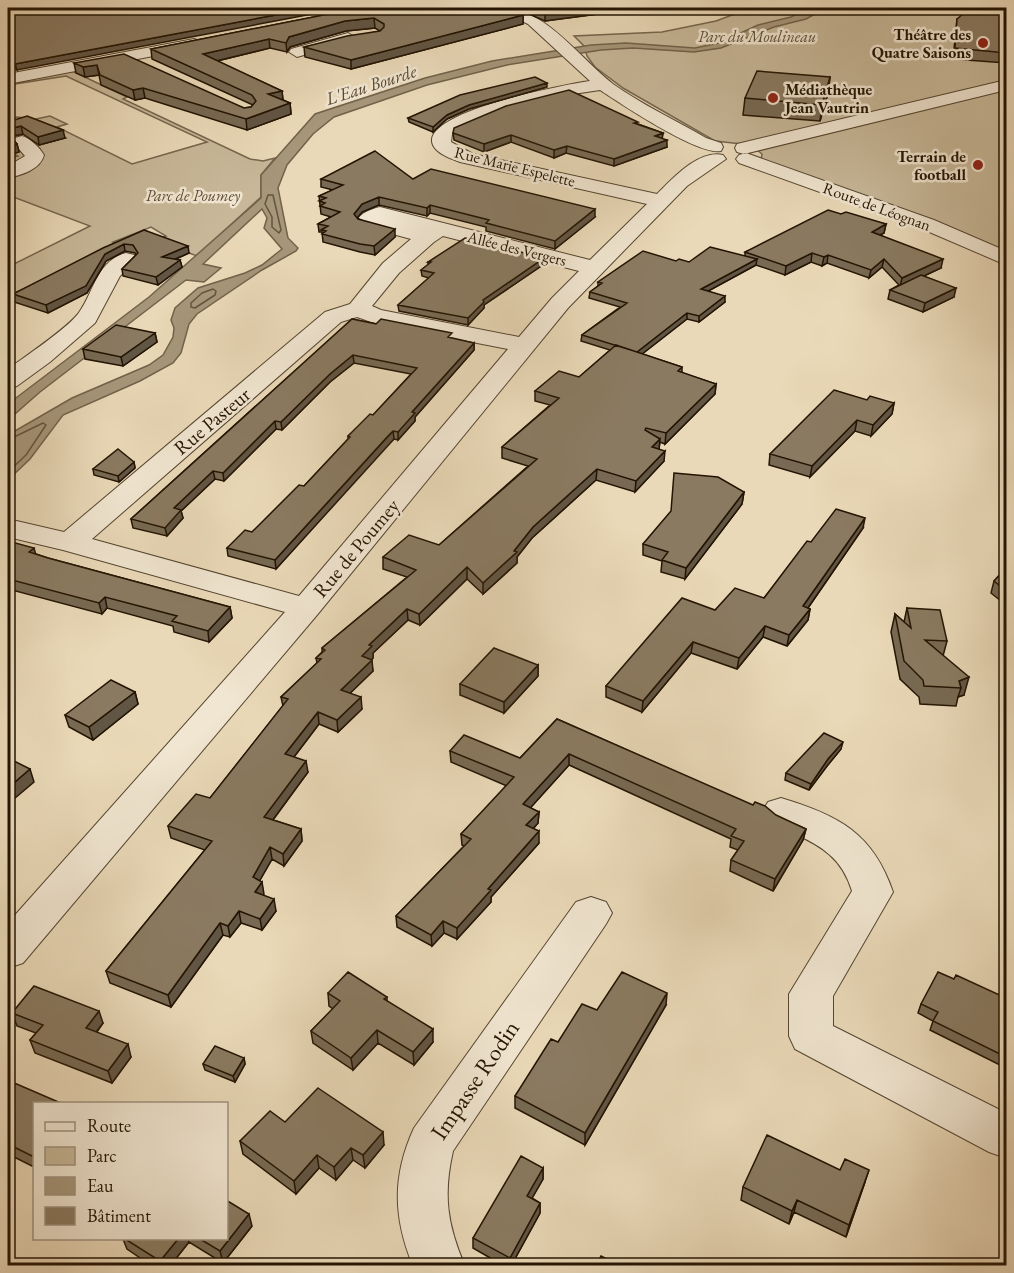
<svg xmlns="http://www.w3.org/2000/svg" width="1014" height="1273" font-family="'EB Garamond',serif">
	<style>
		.green { fill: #c8b899; stroke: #76664e; stroke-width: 1.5 }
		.water { fill: #a6967a; stroke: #72624a; stroke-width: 1.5 }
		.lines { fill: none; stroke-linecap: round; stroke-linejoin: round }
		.shore { stroke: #64553e; stroke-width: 1.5 }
		.minor-casing { stroke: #554530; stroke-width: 2 }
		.minor { fill: #f1e6d1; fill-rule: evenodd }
		.wall { fill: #776953; stroke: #231403; stroke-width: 1.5 }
		.shaded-wall { fill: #615544; stroke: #231403; stroke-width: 1.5 }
		.building { fill: #8a7a61; stroke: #231403; stroke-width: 1.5 }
		.poi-dot { fill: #8f2418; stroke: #f1e6d1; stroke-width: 2 }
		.labels { text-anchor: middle; stroke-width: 5; stroke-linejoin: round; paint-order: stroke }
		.far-poi-label { font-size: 16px; font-weight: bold; fill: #231403; stroke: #f1e6d1; text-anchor: end }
		.far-park-label { font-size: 16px; font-style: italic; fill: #5d4d38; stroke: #f1e6d1 }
		.far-street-label { font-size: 16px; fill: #231403; stroke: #f1e6d1 }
		.far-water-label { font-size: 18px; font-style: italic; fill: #574833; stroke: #f1e6d1 }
		.street-label { font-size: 20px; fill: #231403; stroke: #f1e6d1 }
		.near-street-label { font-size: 24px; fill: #231403; stroke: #f1e6d1 }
	</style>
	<rect width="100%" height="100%" fill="#ead9b8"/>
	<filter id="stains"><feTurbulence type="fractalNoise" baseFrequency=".00333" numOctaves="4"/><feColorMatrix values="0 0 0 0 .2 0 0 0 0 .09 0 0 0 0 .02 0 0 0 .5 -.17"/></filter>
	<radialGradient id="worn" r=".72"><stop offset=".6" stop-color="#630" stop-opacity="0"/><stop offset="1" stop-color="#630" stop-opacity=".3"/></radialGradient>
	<path class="green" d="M 751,8 L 1006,8 L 1006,254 L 940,223 L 761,160 L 762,154 L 751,145 L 715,141 L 623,88 L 595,67 L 587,56 L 584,46 L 574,36 L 662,32 L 716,21 Z
		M 72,71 L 127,97 L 123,99 L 250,159 L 263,161 L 275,158 L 261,175 L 261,197 L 197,256 L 154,240 L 166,236 L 151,227 L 113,242 L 132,250 L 76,272 L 8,305 L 8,267 L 90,226 L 8,195 L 8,159 L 18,156 L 8,151 L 8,128 L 46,143 L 64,138 L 8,123 L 8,119 L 16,117 L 36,119 L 50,116 L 67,124 L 57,127 L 132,164 L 207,142 L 66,76 L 8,85 L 8,82 Z"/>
	<path class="water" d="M 809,8 L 826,8 L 806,19 L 774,27 L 721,48 L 694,52 L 633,48 L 601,50 L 507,65 L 427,85 L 334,117 L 313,134 L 287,165 L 278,188 L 288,238 L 298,248 L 296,251 L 262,270 L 197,314 L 189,324 L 181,353 L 173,363 L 140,381 L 63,415 L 30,459 L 8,480 L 8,435 L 72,398 L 149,365 L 163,355 L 173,337 L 174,328 L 171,320 L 175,308 L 198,288 L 245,273 L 262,265 L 282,249 L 264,228 L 267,218 L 262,209 L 203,264 L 221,268 L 204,282 L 186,280 L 40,392 L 8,420 L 8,404 L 149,297 L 261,198 L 261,175 L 315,114 L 425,78 L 492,61 L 591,45 L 626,43 L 695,48 L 719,43 L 758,25 L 791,17 Z"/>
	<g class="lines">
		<path class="shore" d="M 268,195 L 273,195 L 281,230 L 279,233 L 272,227 L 272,217 L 265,204 Z
			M 213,289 L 216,291 L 215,295 L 195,308 L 191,307 L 191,303 L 202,293 Z
			M 8,440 L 43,423 L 46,425 L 26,455 L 8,472"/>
		<defs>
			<path id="minor" d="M 8,8 L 34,8 L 27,12 L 8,14 Z
				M 496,8 C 542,3 579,58 613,84 C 641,104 675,120 706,138 L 721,143 L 723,147 L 721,151 C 699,156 621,104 600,90 C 548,97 499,109 452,134 L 451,142 L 473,154 L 657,194 C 672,179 699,149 723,155 L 726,159 L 687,186 L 568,308 L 317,615 L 23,963 L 8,968 L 8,923 L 285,612 L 63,550 L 8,537 L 8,519 L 64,532 L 325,312 L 350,304 L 383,263 L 411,239 L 359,225 L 356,221 C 361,213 371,209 380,207 L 590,260 L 647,204 L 460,162 C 452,159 437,154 433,145 C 418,112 568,84 590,81 L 528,24 ZM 443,236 L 579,271 L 552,298 L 519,337 L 381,310 L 372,306 L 399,273 L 434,242 ZM 357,317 L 374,323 L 508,349 L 299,596 L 92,539 L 341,322 Z
				M 348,33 L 356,38 L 353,41 L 297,57 L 289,52 L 291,49 Z
				M 194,39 L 200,41 L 202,44 L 200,47 L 8,84 L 8,74 Z
				M 1006,80 L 1006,90 L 744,154 L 737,152 L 735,148 L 737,144 Z
				M 22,136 C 31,139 39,147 44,155 C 40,170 21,175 8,178 L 8,166 L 25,156 L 13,142 L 15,138 Z
				M 746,153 L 934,220 L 1006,251 L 1006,265 L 920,228 L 739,163 L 736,159 L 739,155 Z
				M 126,253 L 134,255 L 137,260 L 120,276 L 95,323 L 50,362 L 17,386 L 8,389 L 8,369 C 26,356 65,330 78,314 C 94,293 96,261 126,253 Z
				M 781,798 C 838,815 873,833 893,892 L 833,996 L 833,1026 L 1006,1113 L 1006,1158 L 989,1152 L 795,1049 L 789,1036 L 789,994 L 852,891 C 842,858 822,846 791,832 C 779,827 769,824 762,812 L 768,802 Z
				M 591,897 L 606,902 L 612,913 L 606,924 L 453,1151 C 443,1195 447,1224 465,1266 L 413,1266 C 393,1217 392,1176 414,1128 L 576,902 Z"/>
		</defs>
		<use href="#minor" class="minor-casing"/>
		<use href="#minor" class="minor"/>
	</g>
	<path class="wall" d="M 359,8 L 523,15 L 523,24 L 351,69 L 305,57 L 304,47 L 380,31 L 375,28 L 346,31 L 290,47 L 287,52 L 270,48 L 217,61 L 282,91 L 283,100 L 290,103 L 291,114 L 247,130 L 145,98 L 135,100 L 101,85 L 99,75 L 85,77 L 76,73 L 74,63 L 244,108 L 251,107 L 253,105 L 152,59 L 151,49 Z
		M 515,8 L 614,8 L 613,12 L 545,21 Z
		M 8,10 L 17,70 L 12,66 L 8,66 Z
		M 1006,16 L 1006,63 L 953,59 L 957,19 Z
		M 830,77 L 828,93 L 820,121 L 743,115 L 745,98 Z
		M 547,87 L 469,109 L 447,119 L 433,132 L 409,122 L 408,118 Z
		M 8,122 L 65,138 L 39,145 L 23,134 L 14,136 L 13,139 L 17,144 L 19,152 L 8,155 Z
		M 638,124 L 663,133 L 662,138 L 667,147 L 614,166 L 566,153 L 554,158 L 511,142 L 484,152 L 454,140 L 453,133 Z
		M 321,179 L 413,179 L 595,217 L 555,249 L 486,231 L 486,227 L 430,213 L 427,216 L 379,205 L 362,212 L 357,218 L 395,237 L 375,255 L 360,252 L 323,242 L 322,232 L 319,232 L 318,224 L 331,217 L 321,214 L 319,196 L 333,190 L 321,187 Z
		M 841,214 L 886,224 L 884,233 L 880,235 L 941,268 L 924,276 L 954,297 L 923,312 L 888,299 L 890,290 L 899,285 L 882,267 L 869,278 L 827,263 L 822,266 L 811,262 L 785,275 L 756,265 L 708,291 L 725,302 L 699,322 L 687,319 L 642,354 L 682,367 L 682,373 L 716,384 L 715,394 L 665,444 L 660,442 L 659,449 L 664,461 L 635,492 L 596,480 L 532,538 L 517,557 L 517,563 L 483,594 L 467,579 L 420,625 L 408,620 L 373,653 L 373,658 L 371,660 L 373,671 L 350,693 L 362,709 L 338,732 L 319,724 L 294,757 L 308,772 L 273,820 L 301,829 L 302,841 L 284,866 L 272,859 L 259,881 L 262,882 L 263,895 L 276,911 L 262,930 L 241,923 L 230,937 L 223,935 L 171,1007 L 110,983 L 106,971 L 205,850 L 171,838 L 168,826 L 210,798 L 283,706 L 281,697 L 317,663 L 316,658 L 322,652 L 322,648 L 407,577 L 383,569 L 383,557 L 439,545 L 528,466 L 502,458 L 502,447 L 550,405 L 535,401 L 535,391 L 579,377 L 610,350 L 581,341 L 582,335 L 620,307 L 589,298 L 590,292 L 598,286 L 598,282 L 676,261 L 689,262 L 745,256 L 745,252 Z
		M 144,230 L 189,253 L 176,259 L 180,260 L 182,267 L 158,285 L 123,276 L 122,269 L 136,255 L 135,253 L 125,251 L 106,261 L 87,293 L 48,313 L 14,302 L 13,294 Z
		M 544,258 L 544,264 L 484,305 L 484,308 L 468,325 L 399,311 L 398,305 L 429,278 L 422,276 L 421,270 L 428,265 L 428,262 Z
		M 352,319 L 474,343 L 474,350 L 415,417 L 415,421 L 398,440 L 394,439 L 388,444 L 276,569 L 228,556 L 227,548 L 252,532 L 304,486 L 348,439 L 348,436 L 373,415 L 411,374 L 354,363 L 330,382 L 282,430 L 276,429 L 224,481 L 215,479 L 181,511 L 183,518 L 167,536 L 133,528 L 131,519 Z
		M 155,333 L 157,342 L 123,366 L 85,359 L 83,349 Z
		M 867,400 L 894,403 L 892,414 L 871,436 L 855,431 L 810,477 L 769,465 L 770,454 Z
		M 134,462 L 135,468 L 119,482 L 94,475 L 93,469 Z
		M 744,492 L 742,504 L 685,579 L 661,572 L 662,561 L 643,555 L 643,544 Z
		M 863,528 L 808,608 L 810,609 L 808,620 L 787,646 L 763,637 L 737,669 L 691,653 L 642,712 L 606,697 L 606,686 L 715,610 L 764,598 L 811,542 Z
		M 8,541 L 36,554 L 48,558 L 230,607 L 232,618 L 209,642 L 174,632 L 173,626 L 107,608 L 102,614 L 8,589 Z
		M 1006,568 L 1006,605 L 991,593 L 994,581 Z
		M 907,608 L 947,641 L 943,656 L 964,695 L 958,697 L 956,706 L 920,704 L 919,697 L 900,679 L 891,632 L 895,614 L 904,622 Z
		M 538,665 L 538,676 L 504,713 L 460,695 L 460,684 Z
		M 135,692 L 138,704 L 93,740 L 69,727 L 65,715 Z
		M 557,719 L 806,829 L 803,840 L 773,891 L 730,871 L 731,860 L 738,850 L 730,847 L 731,839 L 569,765 L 530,808 L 539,812 L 538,823 L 533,829 L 539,843 L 491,897 L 491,902 L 457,939 L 444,933 L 432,946 L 397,927 L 396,916 L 464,846 L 462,845 L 461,834 L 507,786 L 451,762 L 450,751 L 520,758 Z
		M 841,749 L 827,766 L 809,790 L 785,780 L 786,773 Z
		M 954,979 L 1006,998 L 1006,1068 L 930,1030 L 933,1021 L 918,1013 L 921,1004 Z
		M 328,993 L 387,997 L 387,1001 L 433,1042 L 414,1065 L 378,1043 L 353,1070 L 313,1043 L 311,1031 L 333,1009 L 329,1006 Z
		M 666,1005 L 585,1145 L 515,1108 L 515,1096 L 558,1042 L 597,1010 Z
		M 12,1013 L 103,1023 L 97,1032 L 131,1057 L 112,1083 L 35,1053 L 30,1040 L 36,1033 L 17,1026 Z
		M 244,1058 L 245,1064 L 235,1082 L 205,1070 L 203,1064 Z
		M 8,1088 L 34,1104 L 34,1167 L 8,1154 Z
		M 285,1122 L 384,1145 L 365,1168 L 353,1160 L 336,1180 L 319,1168 L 296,1194 L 243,1154 L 240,1141 Z
		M 543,1168 L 543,1179 L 532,1198 L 540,1203 L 540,1213 L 511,1266 L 504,1266 L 473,1248 L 473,1238 Z
		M 865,1182 L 846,1237 L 794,1212 L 789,1224 L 741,1200 L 743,1187 Z
		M 252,1226 L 223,1263 L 189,1242 L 170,1266 L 152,1266 L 127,1249 L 123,1239 L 226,1239 Z"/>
	<path class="shaded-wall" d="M 313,8 L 344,8 L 17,70 L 15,64 Z
		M 577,8 L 614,8 L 613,12 L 545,21 L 545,12 Z
		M 523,15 L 523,24 L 351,69 L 351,60 Z
		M 374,18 L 375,28 L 346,31 L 290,47 L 287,52 L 286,43 L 289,37 L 345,21 Z
		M 269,39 L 270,48 L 204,64 L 203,54 Z
		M 8,60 L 11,60 L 12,66 L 8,66 Z
		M 97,65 L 99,75 L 85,77 L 83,67 Z
		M 830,77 L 828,93 L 820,121 L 822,105 Z
		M 547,83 L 547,87 L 469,109 L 447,119 L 433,132 L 433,127 L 447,115 L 469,105 Z
		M 143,88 L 145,98 L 135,100 L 133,90 Z
		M 282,91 L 283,101 L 268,94 Z
		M 290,103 L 291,114 L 247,130 L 246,119 Z
		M 21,126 L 23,134 L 14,136 L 11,143 L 9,135 L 13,128 Z
		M 63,130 L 65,138 L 39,145 L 38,137 Z
		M 663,133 L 662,140 L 655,136 Z
		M 511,135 L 511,142 L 484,152 L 484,144 Z
		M 667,140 L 667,147 L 614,166 L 614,159 Z
		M 17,144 L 19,152 L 8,155 L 8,147 Z
		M 567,146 L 566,153 L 554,158 L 554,150 Z
		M 379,197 L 379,205 L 362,212 L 354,222 L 354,214 L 362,204 Z
		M 430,205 L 430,213 L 427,216 L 427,208 Z
		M 595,209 L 595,217 L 555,249 L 555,241 Z
		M 886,224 L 884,233 L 870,240 L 872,232 Z
		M 395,229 L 395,237 L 375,255 L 374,246 Z
		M 124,244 L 125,251 L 106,261 L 87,293 L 48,313 L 46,305 L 105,254 Z
		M 188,246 L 189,253 L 164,264 L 162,257 Z
		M 812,253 L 811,262 L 785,275 L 786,266 Z
		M 828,255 L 827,263 L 822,266 L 824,257 Z
		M 544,258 L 544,264 L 484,305 L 484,308 L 468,325 L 468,318 L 483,300 Z
		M 757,259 L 756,265 L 701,295 L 701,289 Z
		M 884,259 L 882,267 L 869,278 L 871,270 Z
		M 943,259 L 941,268 L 900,287 L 902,278 Z
		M 180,260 L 182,267 L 158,285 L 156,277 Z
		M 956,288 L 954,297 L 923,312 L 925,303 Z
		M 725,296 L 725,302 L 699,322 L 699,316 Z
		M 687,313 L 687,319 L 637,358 L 637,352 Z
		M 155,333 L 157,342 L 123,366 L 121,357 Z
		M 474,343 L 474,350 L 415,417 L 415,421 L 398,440 L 398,432 L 412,412 Z
		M 353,355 L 354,363 L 330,382 L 282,430 L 281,422 L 330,374 Z
		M 716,384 L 715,394 L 665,444 L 666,433 Z
		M 894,403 L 892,414 L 871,436 L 873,425 Z
		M 857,420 L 855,431 L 810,477 L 812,466 Z
		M 275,421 L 276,429 L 224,481 L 223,473 Z
		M 393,431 L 394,439 L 276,569 L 275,560 Z
		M 660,439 L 659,450 L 652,447 Z
		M 665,451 L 664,461 L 635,492 L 636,481 Z
		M 134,462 L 135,468 L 119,482 L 118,476 Z
		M 597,469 L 596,480 L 532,538 L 517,557 L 517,563 L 483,594 L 483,583 L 514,551 L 533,527 Z
		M 213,471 L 215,479 L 181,511 L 183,518 L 167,536 L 165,528 L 174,508 Z
		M 744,492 L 742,504 L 685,579 L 686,568 Z
		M 865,518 L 863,528 L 801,618 L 803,606 Z
		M 34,548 L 37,559 L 29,552 Z
		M 467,567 L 467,579 L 420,625 L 419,614 Z
		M 105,597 L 107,608 L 102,614 L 99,603 Z
		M 230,607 L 232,618 L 209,642 L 208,631 Z
		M 407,609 L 408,620 L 373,653 L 373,658 L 363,668 L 362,656 L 369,645 Z
		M 810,609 L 808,620 L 787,646 L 789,635 Z
		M 765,626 L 763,637 L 737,669 L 739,658 Z
		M 693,642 L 691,653 L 642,712 L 643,701 Z
		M 372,660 L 373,671 L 342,701 L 341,690 Z
		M 538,665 L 538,676 L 504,713 L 504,702 Z
		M 969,677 L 964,695 L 958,697 L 961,688 L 959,681 Z
		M 135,692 L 138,704 L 93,740 L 89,727 Z
		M 361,697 L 362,709 L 338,732 L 337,720 Z
		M 318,712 L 319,724 L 287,766 L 285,754 Z
		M 843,742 L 841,749 L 827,766 L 809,790 L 811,784 L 828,759 Z
		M 569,754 L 569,765 L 523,816 L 523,804 Z
		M 306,761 L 308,772 L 266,829 L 264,817 Z
		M 30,769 L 34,782 L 8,804 L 8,788 Z
		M 539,812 L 538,823 L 526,837 L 526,825 Z
		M 301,829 L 302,841 L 284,866 L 283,854 Z
		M 806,829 L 803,840 L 773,891 L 775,879 Z
		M 539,831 L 539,843 L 491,897 L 491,902 L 457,939 L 457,928 L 488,889 Z
		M 270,847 L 272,859 L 255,889 L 253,877 Z
		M 262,882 L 264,894 L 257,904 L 255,892 Z
		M 274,899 L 276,911 L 262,930 L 260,919 Z
		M 239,911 L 241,923 L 230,937 L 228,926 Z
		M 443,921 L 444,933 L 432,946 L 431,935 Z
		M 220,923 L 223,935 L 171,1007 L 168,995 Z
		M 667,993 L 666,1005 L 585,1145 L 585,1133 Z
		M 99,1011 L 103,1023 L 90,1040 L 86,1028 Z
		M 433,1029 L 433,1042 L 414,1065 L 413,1052 Z
		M 377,1030 L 378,1043 L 353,1070 L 351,1058 Z
		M 128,1044 L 131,1057 L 112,1083 L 108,1071 Z
		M 244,1058 L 245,1064 L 235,1082 L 233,1076 Z
		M 383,1132 L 384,1145 L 365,1168 L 363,1155 Z
		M 351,1148 L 353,1160 L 336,1180 L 334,1167 Z
		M 317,1155 L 319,1168 L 296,1194 L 294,1181 Z
		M 543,1168 L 543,1179 L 527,1207 L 527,1196 Z
		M 869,1170 L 865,1182 L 846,1237 L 849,1225 Z
		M 8,1200 L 13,1211 L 8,1219 Z
		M 797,1200 L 794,1212 L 789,1224 L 792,1211 Z
		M 540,1203 L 540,1213 L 511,1266 L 510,1266 L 510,1258 Z
		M 249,1214 L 252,1226 L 223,1263 L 220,1251 Z
		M 178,1239 L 188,1239 L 189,1242 L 170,1266 L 162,1266 L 160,1261 Z"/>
	<path class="building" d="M 28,8 L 313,8 L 15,64 L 11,60 L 8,60 L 8,10 L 26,9 Z
		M 359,8 L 508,8 L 523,15 L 351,60 L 304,47 L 347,36 L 380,31 L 384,27 L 384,24 L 374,18 L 345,21 L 289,37 L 286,43 L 269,39 L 203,54 L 282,91 L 268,94 L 290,103 L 246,119 L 143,88 L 133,90 L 100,75 L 97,65 L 83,67 L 74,63 L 124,54 L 244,108 L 251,107 L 256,101 L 252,95 L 151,49 Z
		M 536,8 L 577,8 L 545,12 Z
		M 984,10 L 1006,16 L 1006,53 L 955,48 L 957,19 L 964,13 Z
		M 757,71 L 830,77 L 822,105 L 745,98 Z
		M 535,77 L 547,83 L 469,105 L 447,115 L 433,127 L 408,118 L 460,95 Z
		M 569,90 L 638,122 L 634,123 L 663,133 L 655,136 L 667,140 L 614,159 L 567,146 L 554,150 L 511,135 L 484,144 L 453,133 L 454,128 L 506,106 Z
		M 27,116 L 63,130 L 38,137 L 21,126 L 13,128 L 9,135 L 17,144 L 8,147 L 8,122 Z
		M 375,151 L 413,179 L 431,169 L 595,209 L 555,241 L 486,223 L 489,220 L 430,205 L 427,208 L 379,197 L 362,204 L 354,214 L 358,219 L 395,229 L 374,246 L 360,244 L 322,234 L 326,231 L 321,230 L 328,226 L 318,224 L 340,212 L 320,206 L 325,203 L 319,201 L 326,198 L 319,196 L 343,185 L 321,179 Z
		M 828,210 L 841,214 L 846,212 L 886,224 L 872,232 L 943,259 L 902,278 L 884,259 L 871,270 L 828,255 L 824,257 L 812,253 L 786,266 L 745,252 Z
		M 144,230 L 188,246 L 162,257 L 180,260 L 156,277 L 122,269 L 138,253 L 133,245 L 124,244 L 105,254 L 86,286 L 46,305 L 13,294 L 103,248 Z
		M 465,238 L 544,258 L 483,300 L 484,302 L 468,318 L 398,305 L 434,273 L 421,270 L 431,262 L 428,262 Z
		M 710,247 L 757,259 L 701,289 L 725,296 L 699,316 L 687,313 L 637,352 L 582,335 L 627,303 L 590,292 L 602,283 L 598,282 L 643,251 L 676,261 L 679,259 L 689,262 Z
		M 921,275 L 956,288 L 925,303 L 890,290 Z
		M 352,319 L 376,324 L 381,319 L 452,333 L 448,337 L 474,343 L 412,412 L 415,413 L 398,432 L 393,431 L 388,436 L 275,560 L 227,548 L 245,530 L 252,532 L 299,485 L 304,486 L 350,437 L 348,436 L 370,414 L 373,415 L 417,368 L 353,355 L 330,374 L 281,422 L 275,421 L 223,473 L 213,471 L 174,508 L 181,510 L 165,528 L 131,519 Z
		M 116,325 L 155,333 L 121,357 L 83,349 Z
		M 616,345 L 682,367 L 678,371 L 716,384 L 666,433 L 646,428 L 645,430 L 660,439 L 652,447 L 665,451 L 636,481 L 597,469 L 533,527 L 514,551 L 517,552 L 483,583 L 467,567 L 419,614 L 407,609 L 369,645 L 372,646 L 362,656 L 372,660 L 341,690 L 361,697 L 337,720 L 318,712 L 285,754 L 306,761 L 264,817 L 301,829 L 283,854 L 270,847 L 253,877 L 262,882 L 255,892 L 274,899 L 260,919 L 239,911 L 228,926 L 220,923 L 168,995 L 106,971 L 212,841 L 168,826 L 196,794 L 210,798 L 288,699 L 281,697 L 321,659 L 316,658 L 325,650 L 322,648 L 416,570 L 383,557 L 409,535 L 439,545 L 537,459 L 502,447 L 559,398 L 535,391 L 559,371 L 579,377 Z
		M 834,390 L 867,400 L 870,396 L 894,403 L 873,425 L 857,420 L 812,466 L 770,454 Z
		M 118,449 L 134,462 L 118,476 L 93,469 Z
		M 674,473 L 718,477 L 744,492 L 686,568 L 662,560 L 668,552 L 643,544 L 671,511 Z
		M 836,509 L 865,518 L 803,606 L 810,609 L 789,635 L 765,626 L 739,658 L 693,642 L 643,701 L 606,686 L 682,598 L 715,610 L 735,588 L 764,598 L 807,541 L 811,542 Z
		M 8,541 L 34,548 L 29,552 L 48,558 L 230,607 L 208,631 L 172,621 L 177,616 L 105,597 L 99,603 L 8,579 Z
		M 1006,568 L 1006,591 L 994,581 Z
		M 907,608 L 940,610 L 947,641 L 925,640 L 969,677 L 959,681 L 961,688 L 924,686 L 923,680 L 904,661 L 895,614 L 911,628 Z
		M 494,648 L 538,665 L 504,702 L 460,684 Z
		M 111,680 L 135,692 L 89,727 L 65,715 Z
		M 557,719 L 753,805 L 755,802 L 765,806 L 776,815 L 806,829 L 775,879 L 731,860 L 744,841 L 731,836 L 736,829 L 569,754 L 523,804 L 539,812 L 526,825 L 539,831 L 488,889 L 491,890 L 457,928 L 443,921 L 431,935 L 396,916 L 471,839 L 461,834 L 514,777 L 450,751 L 464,735 L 520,758 Z
		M 824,733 L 843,742 L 828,759 L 811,784 L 786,773 Z
		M 8,758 L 30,769 L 8,788 Z
		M 348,972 L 387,997 L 384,999 L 433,1029 L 413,1052 L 377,1030 L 351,1058 L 311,1031 L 340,1001 L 328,993 Z
		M 622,972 L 667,993 L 585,1133 L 515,1096 L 551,1039 L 558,1042 L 582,1004 L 597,1010 Z
		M 938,972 L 954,979 L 956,975 L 1006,998 L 1006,1057 L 933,1021 L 938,1012 L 921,1004 Z
		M 34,986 L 99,1011 L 86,1028 L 128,1044 L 108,1071 L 30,1040 L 43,1025 L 12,1013 Z
		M 215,1046 L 244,1058 L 233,1076 L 203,1064 Z
		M 12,1082 L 63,1104 L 34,1104 L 34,1157 L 8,1144 L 8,1088 Z
		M 318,1088 L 383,1132 L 363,1155 L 351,1148 L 334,1167 L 317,1155 L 294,1181 L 240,1141 L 270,1111 L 285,1122 Z
		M 767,1135 L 840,1170 L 845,1159 L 869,1170 L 849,1225 L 797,1200 L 792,1211 L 743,1187 Z
		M 521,1156 L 543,1168 L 527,1196 L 540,1203 L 510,1258 L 473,1238 Z
		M 226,1200 L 249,1214 L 220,1251 L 200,1239 L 226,1239 Z
		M 125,1239 L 178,1239 L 160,1261 Z
		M 601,1256 L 620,1266 L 596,1266 Z"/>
	<g class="poi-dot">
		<circle cx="983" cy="43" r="6"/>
		<circle cx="773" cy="98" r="6"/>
		<circle cx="978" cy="165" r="6"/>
	</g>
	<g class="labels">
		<g class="far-poi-label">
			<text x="971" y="40">Théâtre des<tspan x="971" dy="18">Quatre Saisons</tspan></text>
			<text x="785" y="95" text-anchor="start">Médiathèque<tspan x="785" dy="18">Jean Vautrin</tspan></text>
			<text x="966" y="162">Terrain de<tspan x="966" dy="18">football</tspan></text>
		</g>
		<g class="far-park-label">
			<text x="757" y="42">Parc du Moulineau</text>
			<text x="193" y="201">Parc de Poumey</text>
		</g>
		<g class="far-street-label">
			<text transform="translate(515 166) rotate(14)" y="6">Rue Marie Espelette</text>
			<text transform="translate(877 206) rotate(20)" y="6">Route de Léognan</text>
			<text transform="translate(517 248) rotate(14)" y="6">Allée des Vergers</text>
		</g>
		<g class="far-water-label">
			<text transform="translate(371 85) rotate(-18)" y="6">L'Eau Bourde</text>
		</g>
		<g class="street-label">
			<text transform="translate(212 421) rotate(-40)" y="7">Rue Pasteur</text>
			<text transform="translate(356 548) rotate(-50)" y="7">Rue de Poumey</text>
		</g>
		<g class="near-street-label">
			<text transform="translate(475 1080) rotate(-56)" y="8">Impasse Rodin</text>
		</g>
	</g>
	<rect width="1014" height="1273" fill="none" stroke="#ead9b8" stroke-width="30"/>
	<rect x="9" y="9" width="996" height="1255" fill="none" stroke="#231403" stroke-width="3"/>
	<rect x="15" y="15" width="984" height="1243" fill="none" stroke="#231403" stroke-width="1.5"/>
	<rect x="33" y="1102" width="195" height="138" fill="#f1e6d1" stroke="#9f927f" stroke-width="1.5"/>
	<rect x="45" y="1122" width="30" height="9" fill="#f1e6d1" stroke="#9f927f" stroke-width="1.5"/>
	<text x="87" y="1132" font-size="18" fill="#231403">Route</text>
	<rect x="45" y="1147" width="30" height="18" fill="#c8b899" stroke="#9f927f" stroke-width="1.5"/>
	<text x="87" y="1162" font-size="18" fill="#231403">Parc</text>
	<rect x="45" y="1177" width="30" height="18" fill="#a6967a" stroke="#9f927f" stroke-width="1.5"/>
	<text x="87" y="1192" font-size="18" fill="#231403">Eau</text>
	<rect x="45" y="1207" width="30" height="18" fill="#8a7a61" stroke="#9f927f" stroke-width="1.5"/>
	<text x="87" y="1222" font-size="18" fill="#231403">Bâtiment</text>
	<rect width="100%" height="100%" filter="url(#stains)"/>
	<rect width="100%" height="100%" fill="url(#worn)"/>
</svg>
